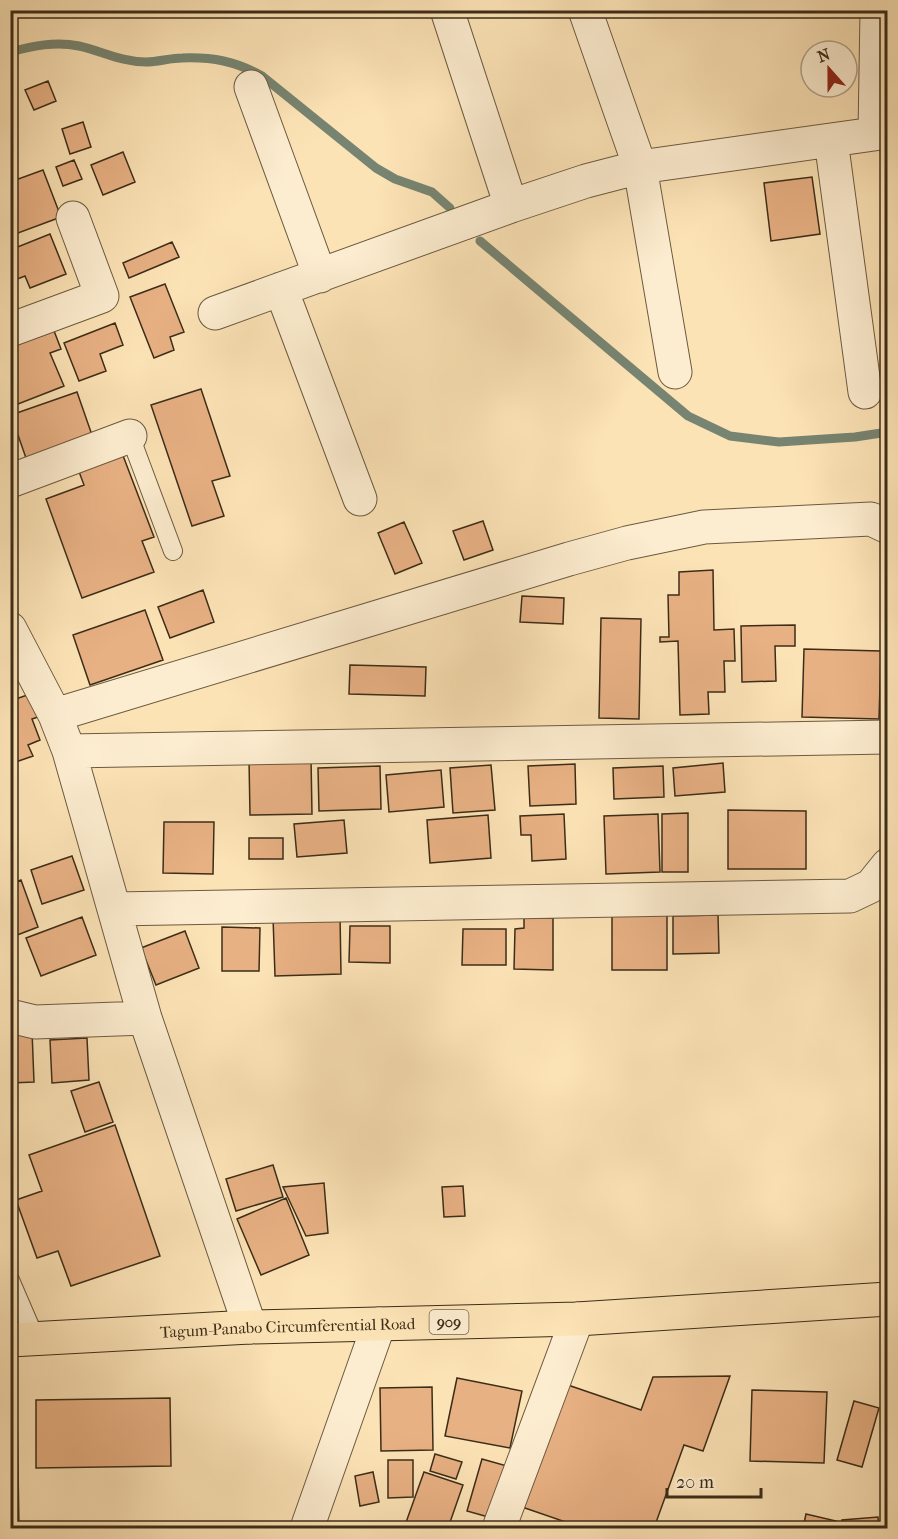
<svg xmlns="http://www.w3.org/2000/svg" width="898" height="1539" font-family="'IM FELL French Canon',serif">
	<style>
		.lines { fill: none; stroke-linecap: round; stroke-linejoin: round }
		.stream { stroke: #778471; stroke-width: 9 }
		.building { fill: #e8b184; stroke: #3c2d18; stroke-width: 1.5 }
		.service-casing { stroke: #6c5a40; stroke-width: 20 }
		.minor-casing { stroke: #6c5a40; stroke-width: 35 }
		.primary-casing { stroke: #3c2d18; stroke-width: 35 }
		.service { stroke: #fdedd0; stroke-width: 18 }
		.minor { stroke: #fdedd0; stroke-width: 33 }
		.primary { stroke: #fce3b6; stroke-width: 33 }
		.labels { text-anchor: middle; stroke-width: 4.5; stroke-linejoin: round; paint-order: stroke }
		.shield { fill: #fdedd0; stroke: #76674f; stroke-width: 1.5 }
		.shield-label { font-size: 15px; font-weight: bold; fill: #3c2d18 }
		.street-label { font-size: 16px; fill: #3c2d18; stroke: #fdedd0 }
	</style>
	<rect width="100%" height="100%" fill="#fce3b6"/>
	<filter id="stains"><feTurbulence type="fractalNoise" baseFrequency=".00333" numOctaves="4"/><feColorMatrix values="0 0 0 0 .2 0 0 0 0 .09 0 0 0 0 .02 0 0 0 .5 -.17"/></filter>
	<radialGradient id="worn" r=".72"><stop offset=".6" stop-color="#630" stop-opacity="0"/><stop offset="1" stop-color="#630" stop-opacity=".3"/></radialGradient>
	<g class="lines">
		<path class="stream" d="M 10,52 C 33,46 55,41 79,46 C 102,51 121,62 146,62 C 158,62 170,58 182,58 C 213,57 235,61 262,76 L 376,168 L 395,179 L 432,192 L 450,208
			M 480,241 L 688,416 L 730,436 L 779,442 L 855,437 L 888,432"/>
	</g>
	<path class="building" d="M 48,81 L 56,101 L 34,110 L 25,90 Z
		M 83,122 L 91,147 L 70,154 L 62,129 Z
		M 123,152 L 135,182 L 103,195 L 91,165 Z
		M 74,160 L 82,179 L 63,186 L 56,167 Z
		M 43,170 L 61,217 L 10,236 L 10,182 Z
		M 812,177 L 820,234 L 771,241 L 764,183 Z
		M 50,234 L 66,274 L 30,288 L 25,276 L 10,282 L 10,250 Z
		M 172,242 L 179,257 L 129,278 L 123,263 Z
		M 165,284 L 184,332 L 170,337 L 174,350 L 154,358 L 130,297 Z
		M 51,323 L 61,349 L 50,353 L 64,386 L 18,404 L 10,385 L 10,340 Z
		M 115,323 L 123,345 L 100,354 L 106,371 L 79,381 L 64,343 Z
		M 201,389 L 230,476 L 212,481 L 224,516 L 192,526 L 151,405 Z
		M 77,392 L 92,435 L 26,458 L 11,415 Z
		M 122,453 L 154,537 L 142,541 L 154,572 L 82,598 L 46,499 L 84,485 L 78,469 Z
		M 483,521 L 493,550 L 464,560 L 453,531 Z
		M 404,522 L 422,563 L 395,574 L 378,533 Z
		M 713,570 L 714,630 L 734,629 L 735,661 L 724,661 L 725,692 L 708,692 L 709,714 L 680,715 L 678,641 L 660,642 L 660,637 L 669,637 L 668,595 L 679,595 L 679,572 Z
		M 203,590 L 214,622 L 170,638 L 158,607 Z
		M 522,596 L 564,598 L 563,624 L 520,622 Z
		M 145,610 L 163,660 L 90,685 L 73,635 Z
		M 601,618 L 641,619 L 639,719 L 599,718 Z
		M 795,625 L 795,646 L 775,646 L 776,681 L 742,682 L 741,626 Z
		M 10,649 L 23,673 L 10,679 Z
		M 804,649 L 881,651 L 879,719 L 802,717 Z
		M 350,665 L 426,667 L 425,696 L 349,694 Z
		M 33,693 L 41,716 L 32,719 L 40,740 L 28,745 L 33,756 L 10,764 L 10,701 Z
		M 311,758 L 312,814 L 250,815 L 249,759 Z
		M 723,763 L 725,792 L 675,796 L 673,768 Z
		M 575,764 L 576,804 L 530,806 L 528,766 Z
		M 491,765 L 495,810 L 453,813 L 450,768 Z
		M 380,766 L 381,809 L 319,811 L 318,768 Z
		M 663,766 L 664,797 L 614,799 L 613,768 Z
		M 441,770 L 444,807 L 389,812 L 386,775 Z
		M 728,810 L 806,811 L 806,869 L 728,869 Z
		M 688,813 L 688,872 L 662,872 L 662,814 Z
		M 564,814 L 566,859 L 532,861 L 531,835 L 521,835 L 520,816 Z
		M 658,814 L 660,872 L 606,874 L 604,816 Z
		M 488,815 L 491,858 L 430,863 L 427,820 Z
		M 344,820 L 347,853 L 297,857 L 294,824 Z
		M 164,822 L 214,822 L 213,874 L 163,873 Z
		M 249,838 L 283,838 L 283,859 L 249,859 Z
		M 72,856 L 84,890 L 42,904 L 31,870 Z
		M 21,880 L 38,927 L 12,937 L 10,932 L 10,884 Z
		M 612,909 L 667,909 L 667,970 L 612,970 Z
		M 340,915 L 341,974 L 275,976 L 273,917 Z
		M 718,915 L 719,953 L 673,954 L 673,916 Z
		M 82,917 L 96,955 L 41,976 L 26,938 Z
		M 524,917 L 553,918 L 553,970 L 514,969 L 515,929 L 524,928 Z
		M 350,926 L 390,926 L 390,963 L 349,962 Z
		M 222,927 L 260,928 L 259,971 L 222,971 Z
		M 463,929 L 506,929 L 506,965 L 462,965 Z
		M 185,931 L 199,968 L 156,985 L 141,948 Z
		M 32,1031 L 34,1082 L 10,1083 L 10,1032 Z
		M 87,1038 L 89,1080 L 52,1083 L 50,1040 Z
		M 99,1082 L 113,1122 L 85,1132 L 71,1091 Z
		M 115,1125 L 160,1256 L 71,1286 L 58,1251 L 37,1258 L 16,1200 L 42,1191 L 29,1155 Z
		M 273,1165 L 283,1197 L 236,1211 L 226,1179 Z
		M 324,1183 L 328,1233 L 306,1236 L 283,1187 Z
		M 463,1186 L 465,1216 L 444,1217 L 442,1187 Z
		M 286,1198 L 309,1255 L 261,1275 L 237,1219 Z
		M 730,1376 L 703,1451 L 684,1445 L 654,1528 L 583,1528 L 522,1507 L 565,1384 L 641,1410 L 653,1377 Z
		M 457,1378 L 522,1391 L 510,1448 L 445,1436 Z
		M 432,1387 L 433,1450 L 381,1451 L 380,1388 Z
		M 752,1390 L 827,1392 L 824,1463 L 750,1461 Z
		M 170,1398 L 171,1466 L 36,1468 L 36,1400 Z
		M 854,1401 L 879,1408 L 862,1467 L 837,1460 Z
		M 17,1409 L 19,1528 L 10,1528 L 10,1410 Z
		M 435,1454 L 462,1462 L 456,1479 L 430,1471 Z
		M 482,1459 L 507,1466 L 499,1520 L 467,1511 Z
		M 388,1460 L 413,1460 L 413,1497 L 388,1498 Z
		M 373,1472 L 379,1502 L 360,1506 L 355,1476 Z
		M 424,1472 L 463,1485 L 448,1528 L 404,1528 Z
		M 806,1514 L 836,1521 L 834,1528 L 803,1528 Z
		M 878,1517 L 879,1528 L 843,1528 L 842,1520 Z
		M 320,1520 L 346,1528 L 317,1528 Z"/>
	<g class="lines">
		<defs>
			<path id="service" d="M 130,436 L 173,551
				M 10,1280 L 35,1338"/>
			<path id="minor" d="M 447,10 L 511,206
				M 585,10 L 640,167 L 675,372
				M 251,87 L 320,276
				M 875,133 L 877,10
				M 831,140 L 865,392
				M 281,289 L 360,499
				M 215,313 L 511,206 L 586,181 L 640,167 L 888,132
				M 10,330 L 102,296 L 73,218
				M 10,481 L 130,436
				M 10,629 L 55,715 L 69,751 L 145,1018 L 250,1327
				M 55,715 L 569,559 L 627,543 L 704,527 L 871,519 L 888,527
				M 69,751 L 888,737
				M 114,909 L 850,896 L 871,886 L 888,865
				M 10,1016 L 35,1022 L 145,1018
				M 307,1528 L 379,1324
				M 499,1528 L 577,1319"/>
			<g id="primary">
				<path id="s1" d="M 10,1340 L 250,1327 L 577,1319 L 888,1299"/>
			</g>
		</defs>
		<use href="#service" class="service-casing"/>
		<use href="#minor" class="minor-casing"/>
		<use href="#primary" class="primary-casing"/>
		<use href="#service" class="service"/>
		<use href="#minor" class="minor"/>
		<use href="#primary" class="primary"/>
	</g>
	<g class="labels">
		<rect class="shield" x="429.5" y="1310" width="39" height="24" rx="4.5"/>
		<g class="shield-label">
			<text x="449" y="1327">909</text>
		</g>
		<g class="street-label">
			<text dy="6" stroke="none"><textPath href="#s1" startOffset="278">Tagum-Panabo Circumferential Road</textPath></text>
		</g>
	</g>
	<rect width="898" height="1539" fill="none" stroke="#fce3b6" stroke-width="36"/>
	<rect x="12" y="12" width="874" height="1515" fill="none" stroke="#3c2d18" stroke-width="3"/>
	<rect x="18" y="18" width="862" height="1503" fill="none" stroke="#3c2d18" stroke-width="1.5"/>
	<g transform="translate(829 69) rotate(339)"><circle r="28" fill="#fdedd0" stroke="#b0a086" stroke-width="1.5"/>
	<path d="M0-4.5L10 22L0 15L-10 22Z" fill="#8f2418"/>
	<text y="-9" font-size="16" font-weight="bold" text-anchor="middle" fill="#3c2d18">N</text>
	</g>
	<path d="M667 1488v9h94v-9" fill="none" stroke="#3c2d18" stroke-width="3"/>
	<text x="676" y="1488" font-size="18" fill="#3c2d18" stroke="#fdedd0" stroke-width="4.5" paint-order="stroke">20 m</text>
	<rect width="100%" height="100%" filter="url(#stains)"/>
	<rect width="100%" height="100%" fill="url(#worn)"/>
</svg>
